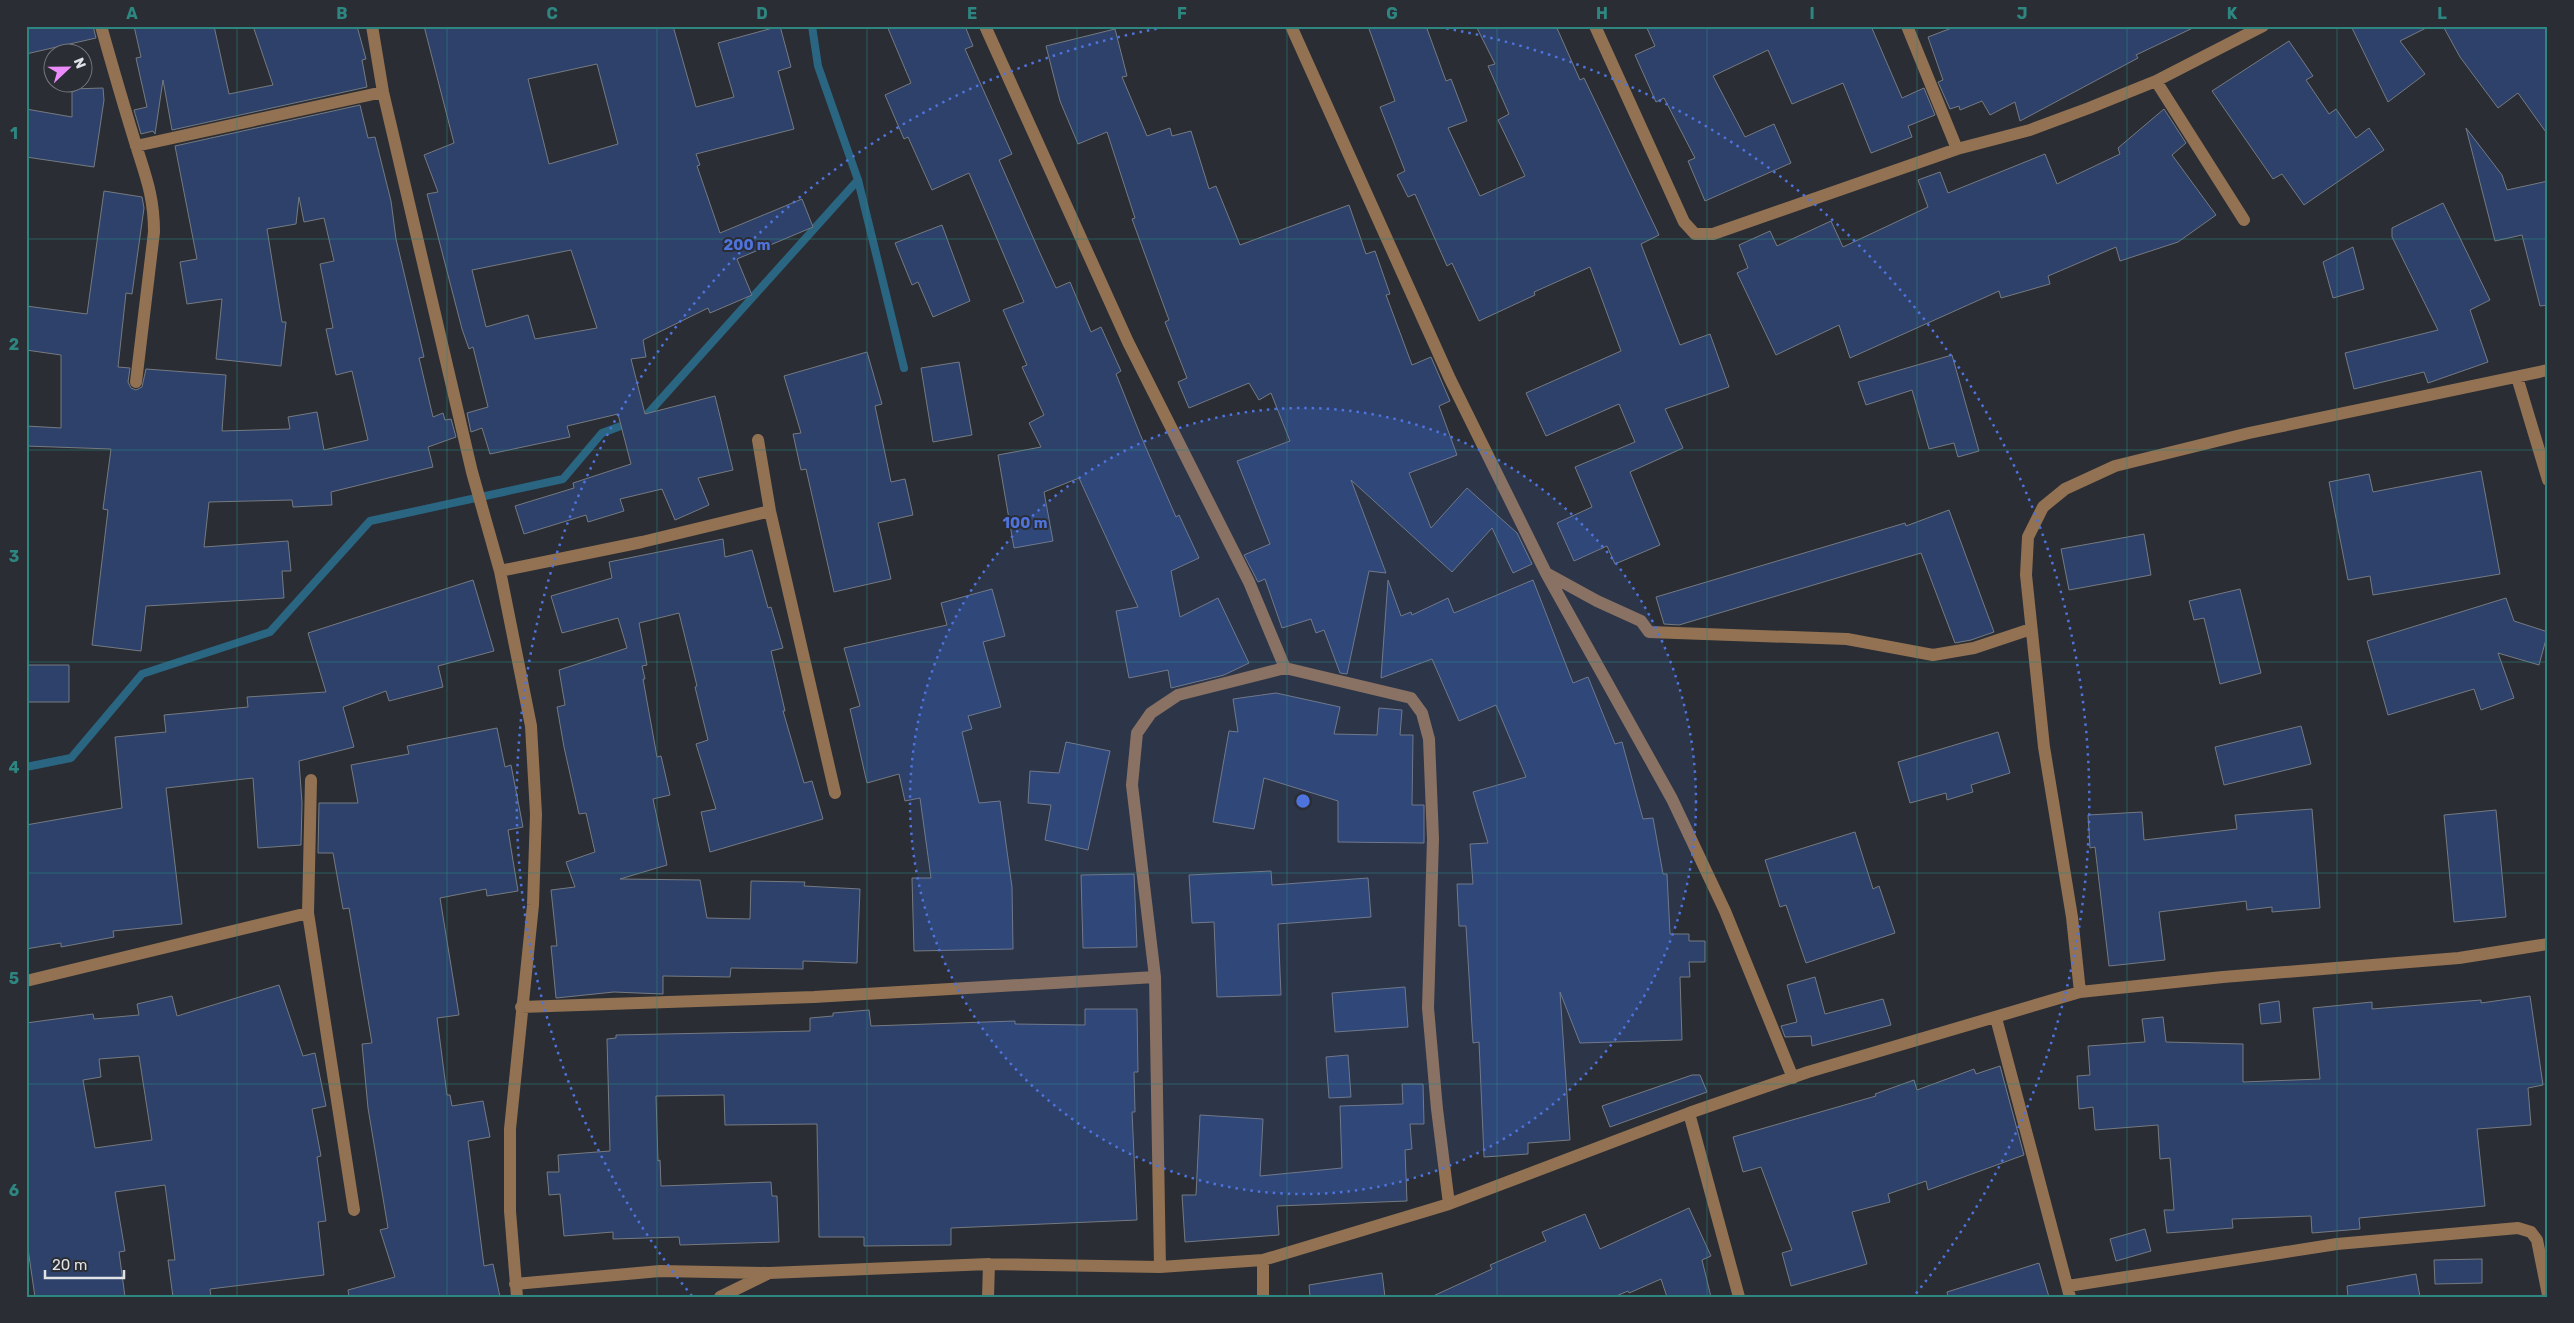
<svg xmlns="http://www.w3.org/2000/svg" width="2574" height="1323" font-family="Rubik,sans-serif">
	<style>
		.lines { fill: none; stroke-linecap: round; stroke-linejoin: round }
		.stream { stroke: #2a6682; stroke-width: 8 }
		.building { fill: #2d416b; stroke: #757a81; fill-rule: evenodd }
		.minor { stroke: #927252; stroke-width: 12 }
		.grid { fill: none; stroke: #2e8680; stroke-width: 1; stroke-opacity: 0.55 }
		.ring { fill: none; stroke: #4e73dc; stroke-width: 2.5; stroke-dasharray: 2.5 5 }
		.centre { fill: #4e73dc; stroke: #2a2d34; stroke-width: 2.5 }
		.ring-label { font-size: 15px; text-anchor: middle; font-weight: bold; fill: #4e73dc; stroke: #2a2d34; stroke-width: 4; stroke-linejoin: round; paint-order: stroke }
		.neatline { fill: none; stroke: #2e8680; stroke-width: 2 }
		.grid-label { font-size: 16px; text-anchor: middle; font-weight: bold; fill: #2e8680 }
	</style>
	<rect width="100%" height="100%" fill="#2a2d34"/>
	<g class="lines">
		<path class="stream" d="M 812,26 L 818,66 L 858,180 L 904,368
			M 644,418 L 858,180
			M 26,767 L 71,758 L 142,674 L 270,632 L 370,521 L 563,479 L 602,433 L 629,423"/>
	</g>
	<path class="building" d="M 26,26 L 93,26 L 96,38 L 26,54 Z
		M 134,26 L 214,26 L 229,94 L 273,85 L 253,26 L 357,26 L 366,59 L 362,60 L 367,87 L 172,130 L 163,80 L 155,134 L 153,131 L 141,134 L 134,110 L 147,107 L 136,58 L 141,57 Z
		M 424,26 L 673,26 L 696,107 L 734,97 L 718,43 L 780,26 L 791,67 L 778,71 L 794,129 L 696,154 L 700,165 L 697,166 L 720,233 L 802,199 L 813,227 L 737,259 L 752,295 L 710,313 L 708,308 L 643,340 L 646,357 L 631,359 L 645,414 L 715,396 L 733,470 L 698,478 L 709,505 L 675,520 L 662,489 L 620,499 L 624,511 L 588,522 L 586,515 L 524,534 L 515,506 L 574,488 L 573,483 L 631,464 L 618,414 L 567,426 L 570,437 L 490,454 L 482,428 L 471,432 L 467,413 L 488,407 L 473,347 L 469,349 L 462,329 L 427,194 L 438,192 L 424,155 L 454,143 ZM 597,64 L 618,144 L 549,164 L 528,79 ZM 571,250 L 597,328 L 535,339 L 528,315 L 486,327 L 472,270 Z
		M 887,26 L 965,26 L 973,46 L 965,49 L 1012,154 L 999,160 L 1039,251 L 1056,288 L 1070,282 L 1091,332 L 1101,327 L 1121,371 L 1116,374 L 1140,434 L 1176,517 L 1179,515 L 1199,558 L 1171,571 L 1180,617 L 1218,598 L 1249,663 L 1224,675 L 1171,688 L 1168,670 L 1129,678 L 1116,611 L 1138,607 L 1079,478 L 1044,492 L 1053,541 L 1014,548 L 998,455 L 1041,447 L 1029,423 L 1044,415 L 1022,367 L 1027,365 L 1003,310 L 1024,302 L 969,173 L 932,190 L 908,137 L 904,139 L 885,95 L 911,83 Z
		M 1368,26 L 1426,26 L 1446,81 L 1451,79 L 1467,121 L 1448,128 L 1480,196 L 1525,176 L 1498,120 L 1509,114 L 1488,66 L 1495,64 L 1476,26 L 1556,26 L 1580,80 L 1584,78 L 1659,235 L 1641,244 L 1680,345 L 1710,334 L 1729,387 L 1665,409 L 1683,448 L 1630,472 L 1660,545 L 1615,564 L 1607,546 L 1574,561 L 1557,523 L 1592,507 L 1575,467 L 1635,442 L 1619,404 L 1546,436 L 1526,393 L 1621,351 L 1590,267 L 1534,292 L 1535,295 L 1479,321 L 1452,263 L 1447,266 L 1415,194 L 1408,197 L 1397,175 L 1405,171 L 1380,107 L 1395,101 Z
		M 1646,26 L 1871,26 L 1902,98 L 1924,88 L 1935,115 L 1908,126 L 1912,137 L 1871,153 L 1843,83 L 1792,104 L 1768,50 L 1713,76 L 1745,137 L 1774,124 L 1791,163 L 1705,201 L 1688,161 L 1695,158 L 1664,98 L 1656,102 L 1635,55 L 1655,46 Z
		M 1957,26 L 2197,26 L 2136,55 L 2138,58 L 2020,121 L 2015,102 L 1990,115 L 1982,101 L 1960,110 L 1959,106 L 1950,109 L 1938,82 L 1943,80 L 1928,37 Z
		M 2351,26 L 2430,26 L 2400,41 L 2425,74 L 2388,102 Z
		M 2443,26 L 2548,26 L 2548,135 L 2518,93 L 2498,108 L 2460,57 Z
		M 1115,29 L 1127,76 L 1122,77 L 1147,136 L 1170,128 L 1172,136 L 1191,131 L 1209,189 L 1216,186 L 1240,245 L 1349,205 L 1366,254 L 1375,251 L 1390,294 L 1386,295 L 1412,365 L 1431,357 L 1450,401 L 1439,406 L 1457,455 L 1409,473 L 1431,528 L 1467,488 L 1517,533 L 1532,564 L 1513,573 L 1492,528 L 1452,572 L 1351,480 L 1386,573 L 1369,571 L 1347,674 L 1340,673 L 1324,630 L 1316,633 L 1311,619 L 1282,628 L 1265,579 L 1258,582 L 1244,555 L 1270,544 L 1237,461 L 1290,441 L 1271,393 L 1259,400 L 1249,383 L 1189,408 L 1178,382 L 1187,378 L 1165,322 L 1169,320 L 1132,219 L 1135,218 L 1107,132 L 1078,144 L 1060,101 L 1046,46 Z
		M 2289,41 L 2313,76 L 2306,80 L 2329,114 L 2336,109 L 2356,138 L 2369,128 L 2384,150 L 2304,205 L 2282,174 L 2273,179 L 2212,91 Z
		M 103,88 L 104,100 L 94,167 L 26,157 L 26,109 L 72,117 L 72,89 Z
		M 360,105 L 368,138 L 375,137 L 391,201 L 396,239 L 424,357 L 419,358 L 433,417 L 443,413 L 445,420 L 451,419 L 456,437 L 428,447 L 433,467 L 331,492 L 332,505 L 293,507 L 292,500 L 209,502 L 204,547 L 288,541 L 291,571 L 282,571 L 284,598 L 146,606 L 141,651 L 92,645 L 108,510 L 103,509 L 111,449 L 26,446 L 26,426 L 61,428 L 61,355 L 26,350 L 26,306 L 87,314 L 104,191 L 142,197 L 144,208 L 132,294 L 126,293 L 118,367 L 130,368 L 128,382 L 131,388 L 136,390 L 142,387 L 146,369 L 226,375 L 222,431 L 290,429 L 288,417 L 317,412 L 324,450 L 368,440 L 352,371 L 336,375 L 326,329 L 333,328 L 320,264 L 334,261 L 324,218 L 304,222 L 299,197 L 296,224 L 267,229 L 282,322 L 286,322 L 281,366 L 216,359 L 222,299 L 187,304 L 180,262 L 197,259 L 175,146 Z
		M 2164,109 L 2186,143 L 2172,155 L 2216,215 L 2178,242 L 2120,261 L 2116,247 L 2048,276 L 2050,284 L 2001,298 L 1999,291 L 1850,358 L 1839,325 L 1776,355 L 1737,273 L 1748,268 L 1739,245 L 1770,231 L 1777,246 L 1831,221 L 1843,247 L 1928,207 L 1918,180 L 1940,172 L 1948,193 L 2045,154 L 2057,184 L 2120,154 L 2118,148 Z
		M 2466,128 L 2502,175 L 2507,190 L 2548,181 L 2548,305 L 2540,306 L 2522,235 L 2495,241 Z
		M 2443,203 L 2490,300 L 2470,310 L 2488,362 L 2428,383 L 2424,372 L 2354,389 L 2345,353 L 2438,330 L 2392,237 L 2392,228 Z
		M 942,225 L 970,301 L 933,317 L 918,282 L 912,285 L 895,243 Z
		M 2353,247 L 2364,289 L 2333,298 L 2323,262 Z
		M 867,352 L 882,404 L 875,406 L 891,482 L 905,479 L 913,515 L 878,523 L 891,579 L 834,592 L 806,469 L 801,470 L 793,434 L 801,433 L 784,376 Z
		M 1952,355 L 1979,451 L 1958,457 L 1954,443 L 1929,449 L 1912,390 L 1866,405 L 1858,382 Z
		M 959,362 L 972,435 L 933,442 L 921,368 Z
		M 2481,471 L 2500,574 L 2373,595 L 2370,576 L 2348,580 L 2329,482 L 2369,474 L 2373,492 Z
		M 1949,510 L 1994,632 L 1971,640 L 1955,643 L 1921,553 L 1679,625 L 1664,624 L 1656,597 L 1905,523 L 1906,526 Z
		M 2144,534 L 2151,575 L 2069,590 L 2061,549 Z
		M 723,539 L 725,557 L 752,550 L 768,608 L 771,607 L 783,648 L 771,651 L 785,711 L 783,711 L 804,783 L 812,781 L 823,819 L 710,852 L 701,812 L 716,809 L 696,744 L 708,740 L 695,687 L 697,686 L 679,613 L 639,623 L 647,665 L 642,666 L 645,679 L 643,679 L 657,757 L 661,756 L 670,795 L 653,799 L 667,865 L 620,879 L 700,880 L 707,918 L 750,919 L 751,881 L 805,882 L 804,886 L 860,889 L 857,963 L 803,961 L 803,969 L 731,968 L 730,977 L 663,976 L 663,994 L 614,992 L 556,998 L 551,946 L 557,946 L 551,890 L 575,887 L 566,862 L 595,852 L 586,813 L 579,814 L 564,747 L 557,707 L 565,705 L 559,670 L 627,648 L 618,618 L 562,633 L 551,596 L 612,578 L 609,562 Z
		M 473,580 L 494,651 L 438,666 L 443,687 L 389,701 L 386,691 L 343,707 L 354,747 L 299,761 L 302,803 L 301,845 L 258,848 L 253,778 L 166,788 L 182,924 L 113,931 L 114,937 L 61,947 L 61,943 L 26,949 L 26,825 L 122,808 L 115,737 L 166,732 L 164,715 L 248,707 L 247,697 L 326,692 L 308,633 Z
		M 1388,580 L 1401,616 L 1411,612 L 1412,615 L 1448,598 L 1454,613 L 1533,580 L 1573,683 L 1588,677 L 1615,744 L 1622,742 L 1643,819 L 1653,818 L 1663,874 L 1667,874 L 1670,934 L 1689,934 L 1689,941 L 1705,941 L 1705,962 L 1689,962 L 1690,977 L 1680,977 L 1682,1040 L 1580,1043 L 1560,992 L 1570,1140 L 1528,1143 L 1528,1154 L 1484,1157 L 1479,1042 L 1473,1043 L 1466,926 L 1459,926 L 1457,884 L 1473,884 L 1470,844 L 1488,843 L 1473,792 L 1526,777 L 1496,705 L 1459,721 L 1432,659 L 1381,678 Z
		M 992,589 L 1005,636 L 983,642 L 1001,707 L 968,716 L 972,729 L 962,732 L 979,803 L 1000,801 L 1012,887 L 1013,949 L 914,951 L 912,878 L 931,878 L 920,798 L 905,801 L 899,774 L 867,783 L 850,709 L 860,706 L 844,648 L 947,625 L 941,603 Z
		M 2240,589 L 2261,673 L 2220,684 L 2204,618 L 2194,620 L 2189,601 Z
		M 2506,598 L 2514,621 L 2548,632 L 2539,665 L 2498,653 L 2514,698 L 2481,710 L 2474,689 L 2388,715 L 2367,641 Z
		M 26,665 L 69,665 L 69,702 L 26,702 Z
		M 1276,693 L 1340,707 L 1334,734 L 1377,735 L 1379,708 L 1402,710 L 1400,735 L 1413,735 L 1412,805 L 1424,805 L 1424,843 L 1338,842 L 1338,801 L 1264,778 L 1254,829 L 1213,822 L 1229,731 L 1238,732 L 1233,699 Z
		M 2301,726 L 2311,764 L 2224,785 L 2215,747 Z
		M 497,728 L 505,767 L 511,765 L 523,827 L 508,830 L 518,891 L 487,896 L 486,889 L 440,898 L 459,1015 L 437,1018 L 447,1095 L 450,1095 L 452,1106 L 483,1101 L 490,1137 L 468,1141 L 484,1266 L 493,1264 L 500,1297 L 349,1297 L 348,1290 L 395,1277 L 380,1230 L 388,1228 L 368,1108 L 362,1044 L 372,1043 L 349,908 L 343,909 L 333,853 L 318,853 L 319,803 L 358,803 L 351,765 L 409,754 L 407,746 Z
		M 1998,732 L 2010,773 L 1971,785 L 1973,792 L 1947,800 L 1946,793 L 1910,803 L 1898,762 Z
		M 1066,742 L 1110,751 L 1088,850 L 1045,840 L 1051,805 L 1028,803 L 1030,771 L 1059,773 Z
		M 2312,809 L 2320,908 L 2272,912 L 2272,907 L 2247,910 L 2246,901 L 2159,912 L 2165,960 L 2109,966 L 2095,847 L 2090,848 L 2088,815 L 2142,812 L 2144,840 L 2237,829 L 2235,815 Z
		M 2496,810 L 2506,917 L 2454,922 L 2444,815 Z
		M 1855,832 L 1873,889 L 1879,886 L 1895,933 L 1806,963 L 1786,905 L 1780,907 L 1765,860 Z
		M 1271,871 L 1272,885 L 1368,878 L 1371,917 L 1278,924 L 1281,995 L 1217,997 L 1214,922 L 1192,923 L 1189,875 Z
		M 1134,874 L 1137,947 L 1083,948 L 1081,875 Z
		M 1815,977 L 1825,1014 L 1883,999 L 1891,1025 L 1812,1046 L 1811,1036 L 1785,1037 L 1781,1026 L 1797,1022 L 1787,985 Z
		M 279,985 L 303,1056 L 315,1053 L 326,1106 L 312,1109 L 321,1156 L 317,1157 L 326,1221 L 318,1222 L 324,1275 L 210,1289 L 211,1297 L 173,1297 L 168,1260 L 175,1260 L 165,1185 L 115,1192 L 125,1251 L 119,1252 L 125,1297 L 35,1297 L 26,1235 L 26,1023 L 93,1014 L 94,1019 L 139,1015 L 137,1004 L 172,996 L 177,1016 ZM 139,1056 L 152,1140 L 95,1148 L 83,1080 L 101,1077 L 99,1059 Z
		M 1405,987 L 1408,1027 L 1335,1032 L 1332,993 Z
		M 2530,996 L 2543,1085 L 2528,1088 L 2531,1125 L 2477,1129 L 2485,1206 L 2359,1218 L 2360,1229 L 2312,1233 L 2311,1216 L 2232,1219 L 2233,1228 L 2167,1233 L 2164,1210 L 2174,1210 L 2170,1158 L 2160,1159 L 2158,1125 L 2095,1130 L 2093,1107 L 2079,1109 L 2077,1076 L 2090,1075 L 2088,1046 L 2145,1042 L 2142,1019 L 2163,1017 L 2166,1042 L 2243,1044 L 2243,1082 L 2320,1079 L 2313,1008 L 2372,1002 L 2372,1009 L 2481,1000 L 2481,1003 Z
		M 2279,1001 L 2281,1022 L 2261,1024 L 2259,1004 Z
		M 1085,1009 L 1137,1009 L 1138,1072 L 1134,1072 L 1135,1112 L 1132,1112 L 1137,1220 L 951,1228 L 951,1245 L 864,1246 L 864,1237 L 819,1237 L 817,1124 L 725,1125 L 724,1095 L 656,1096 L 658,1161 L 660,1160 L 661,1186 L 771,1182 L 772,1196 L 777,1196 L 779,1242 L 680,1245 L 679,1237 L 613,1239 L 613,1232 L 564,1236 L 560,1194 L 549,1195 L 547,1172 L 559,1172 L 558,1155 L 610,1151 L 607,1039 L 616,1038 L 616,1035 L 810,1031 L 810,1018 L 833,1016 L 833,1013 L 869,1010 L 871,1026 L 1015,1021 L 1015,1024 L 1085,1025 Z
		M 1348,1055 L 1351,1097 L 1329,1098 L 1326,1057 Z
		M 2000,1066 L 2024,1155 L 1928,1190 L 1926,1181 L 1888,1194 L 1890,1202 L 1852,1212 L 1867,1264 L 1791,1286 L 1782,1253 L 1792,1250 L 1761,1167 L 1743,1172 L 1733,1137 L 1876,1096 L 1875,1094 L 1914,1080 L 1917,1090 L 1974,1069 L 1976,1074 Z
		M 1692,1075 L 1700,1075 L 1707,1092 L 1610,1127 L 1602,1106 Z
		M 1402,1084 L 1423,1084 L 1424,1124 L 1410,1124 L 1412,1149 L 1405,1150 L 1407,1201 L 1277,1206 L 1279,1235 L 1185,1242 L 1182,1195 L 1196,1195 L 1200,1115 L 1263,1119 L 1260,1176 L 1342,1168 L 1340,1106 L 1403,1104 Z
		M 1689,1208 L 1711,1256 L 1702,1260 L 1711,1297 L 1667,1297 L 1661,1279 L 1629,1293 L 1628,1291 L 1614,1297 L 1431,1297 L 1492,1269 L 1490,1265 L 1546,1241 L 1542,1232 L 1585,1214 L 1600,1249 Z
		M 2145,1229 L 2151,1251 L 2116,1261 L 2110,1239 Z
		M 2482,1259 L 2482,1283 L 2435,1284 L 2434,1260 Z
		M 2039,1263 L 2049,1297 L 1948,1297 L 1947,1292 Z
		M 1382,1273 L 1385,1297 L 1310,1297 L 1309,1285 Z
		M 2416,1274 L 2420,1297 L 2348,1297 L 2347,1286 Z"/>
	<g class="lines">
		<path class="minor" d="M 101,26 C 112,65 123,103 135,142 C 145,175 154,195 154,232 L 136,382
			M 372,26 L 383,92 L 472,472 L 500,571 L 531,726 L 536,814 L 533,905 L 510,1129 L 510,1211 L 517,1297
			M 985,26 L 1128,342 L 1249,582 L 1285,668
			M 1291,26 L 1450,379 L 1546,573 L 1672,799 L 1725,911 L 1793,1078
			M 1595,26 L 1684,222 L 1695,234 L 1713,234 L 1957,149 L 2030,130 L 2089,108 L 2156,81 L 2263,26
			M 1907,26 L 1957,149
			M 2156,81 L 2244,220
			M 136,146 L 383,92
			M 2517,377 L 2548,480
			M 758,440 L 770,511 L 835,793
			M 500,571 L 642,542 L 770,511
			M 1546,573 L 1597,601 L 1641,621 L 1649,632 L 1847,639 L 1933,655 L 1974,648 L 2031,629
			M 311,780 L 308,913 L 354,1210
			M 26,981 L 308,913
			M 2080,992 L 2072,917 L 2044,747 L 2026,575 L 2028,537 L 2043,507 L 2065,489 L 2115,466 L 2249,433 L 2548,370
			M 521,1007 L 814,997 L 1155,977
			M 1996,1018 L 2070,1297
			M 1689,1113 L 1739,1297
			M 1160,1267 L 1155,977 L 1132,785 L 1137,733 L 1151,713 L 1178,695 L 1285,668 L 1411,698 L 1422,713 L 1429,739 L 1433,839 L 1428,1008 L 1437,1109 L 1449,1204
			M 515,1284 L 660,1271 L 769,1273 L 989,1264 L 1160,1267 L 1263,1260 L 1449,1204 L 1689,1113 L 1808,1072 L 2080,992 L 2223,977 L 2459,958 L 2548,944
			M 2068,1286 L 2337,1244 L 2518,1228 L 2531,1232 L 2537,1240 L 2548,1295
			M 720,1297 L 767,1274
			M 988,1297 L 989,1264
			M 1263,1297 L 1263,1260"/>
	</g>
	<path class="grid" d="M 237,26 L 237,1297M 447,26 L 447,1297M 657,26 L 657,1297M 867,26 L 867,1297M 1077,26 L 1077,1297M 1287,26 L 1287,1297M 1497,26 L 1497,1297M 1707,26 L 1707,1297M 1917,26 L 1917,1297M 2127,26 L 2127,1297M 2337,26 L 2337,1297M 26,239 L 2548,239M 26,450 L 2548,450M 26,662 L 2548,662M 26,873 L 2548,873M 26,1084 L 2548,1084"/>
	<circle cx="1303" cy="801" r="393" fill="#4e73dc" fill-opacity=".12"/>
	<g class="ring">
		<circle cx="1303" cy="801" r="393"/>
		<path d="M692 1296A786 786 0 0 1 1167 27M1439 27A786 786 0 0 1 1914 1296"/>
	</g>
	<circle cx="1303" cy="801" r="8" class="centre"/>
	<g class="ring-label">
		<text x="747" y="250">200 m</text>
		<text x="1025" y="528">100 m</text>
	</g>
	<rect width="2574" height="1323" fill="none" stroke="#2a2d34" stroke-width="55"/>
	<g transform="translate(68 68) rotate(68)"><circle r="24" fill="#2a2d34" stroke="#73757b"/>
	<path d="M0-4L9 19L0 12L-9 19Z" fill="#ec8cfa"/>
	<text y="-8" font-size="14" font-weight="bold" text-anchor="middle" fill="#e0e2e6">N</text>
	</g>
	<path d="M45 1270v8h79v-8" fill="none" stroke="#e0e2e6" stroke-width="2.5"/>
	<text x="52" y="1270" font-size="15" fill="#e0e2e6" stroke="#2a2d34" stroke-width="4" paint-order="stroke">20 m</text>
	<rect x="28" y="28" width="2518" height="1268" class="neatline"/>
	<g class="grid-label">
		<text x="132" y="19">A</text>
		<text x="342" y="19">B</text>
		<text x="552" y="19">C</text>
		<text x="762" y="19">D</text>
		<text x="972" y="19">E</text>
		<text x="1182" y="19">F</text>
		<text x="1392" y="19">G</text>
		<text x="1602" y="19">H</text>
		<text x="1812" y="19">I</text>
		<text x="2022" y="19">J</text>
		<text x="2232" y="19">K</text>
		<text x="2442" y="19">L</text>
		<text x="14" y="139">1</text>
		<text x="14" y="350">2</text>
		<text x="14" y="562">3</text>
		<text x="14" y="773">4</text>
		<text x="14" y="984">5</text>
		<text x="14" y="1196">6</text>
	</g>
</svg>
